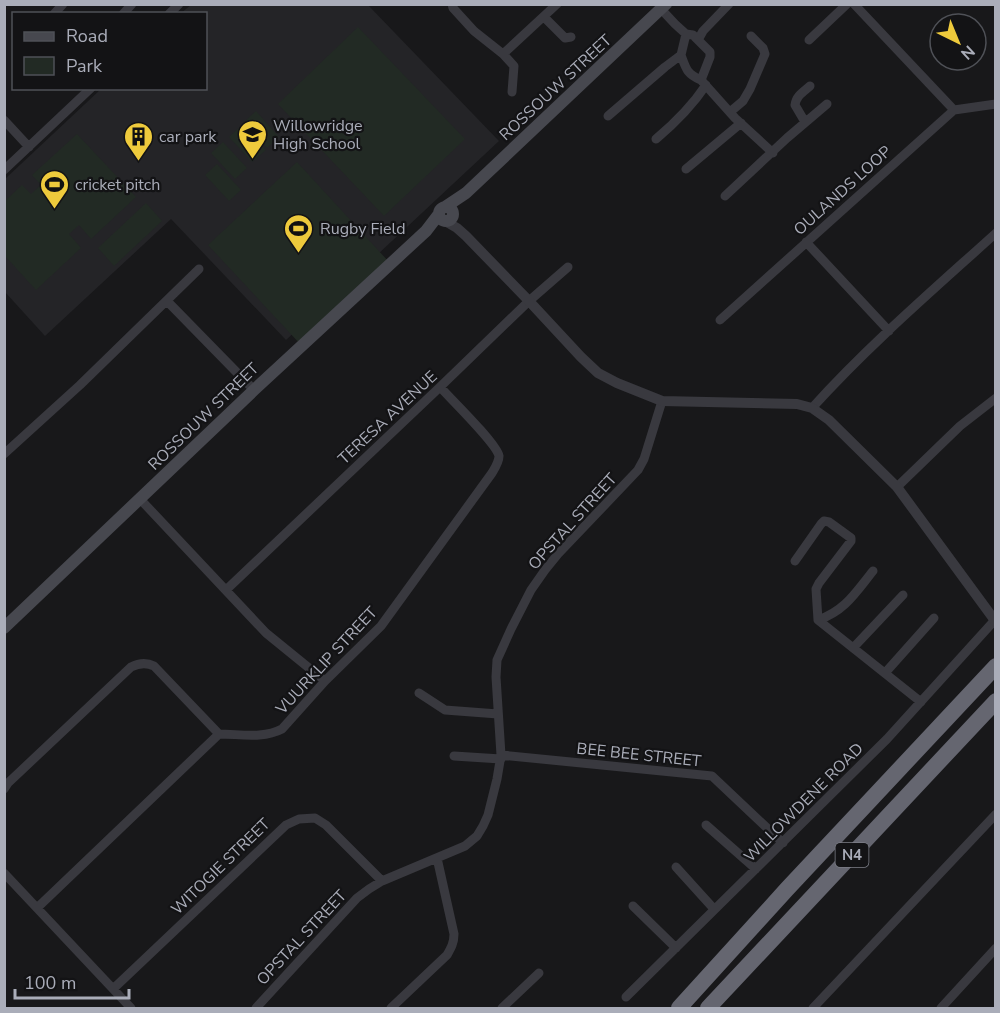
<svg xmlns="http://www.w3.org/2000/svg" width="1000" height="1013" font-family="'Nunito Sans',sans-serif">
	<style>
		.built { fill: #242427 }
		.green { fill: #222a24 }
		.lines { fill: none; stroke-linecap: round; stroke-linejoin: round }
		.minor { stroke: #39393f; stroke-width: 9 }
		.tertiary { stroke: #39393f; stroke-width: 10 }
		.secondary { stroke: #47484f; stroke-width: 12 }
		.motorway { stroke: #656670; stroke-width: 16 }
		.labels { text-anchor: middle; stroke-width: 4.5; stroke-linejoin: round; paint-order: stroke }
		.shield { fill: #131315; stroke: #7d7f88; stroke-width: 1.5 }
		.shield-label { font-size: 15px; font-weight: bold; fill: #aaadb9 }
		.street-label { font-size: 16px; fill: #aaadb9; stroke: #131315 }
		.poi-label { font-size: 16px; fill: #aaadb9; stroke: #131315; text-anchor: start }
	</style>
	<rect width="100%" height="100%" fill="#18181a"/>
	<path class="built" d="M 191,5 L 368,5 L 499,141 L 286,340 L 171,219 L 45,336 L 5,292 L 5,179 L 101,89 L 206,88 L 206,14 L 181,13 Z"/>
	<path class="green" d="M 358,27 L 465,139 L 384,216 L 278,104 Z
		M 256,111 L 279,137 L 267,148 L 243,123 Z
		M 242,125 L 266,150 L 252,162 L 229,137 Z
		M 77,134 L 136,197 L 91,239 L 79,225 L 69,234 L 81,248 L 36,290 L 5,256 L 5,201 L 22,185 L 31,194 L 41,185 L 32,175 Z
		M 223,142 L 247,168 L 235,179 L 211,153 Z
		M 297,162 L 389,262 L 301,345 L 208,245 Z
		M 217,164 L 241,190 L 229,201 L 205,175 Z
		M 146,203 L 162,221 L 114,266 L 98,248 Z"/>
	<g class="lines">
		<path class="minor" d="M 452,4 L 453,8 L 474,31 L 503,54 L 514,66 L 512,92
			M 854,4 L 954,110
			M 661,9 L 675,24 L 686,34 L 693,35 L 710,52 L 710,57 L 701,80 L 735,118 L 773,153
			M 54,14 L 63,4
			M 123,14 L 132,4
			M 169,14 L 179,4
			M 544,17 L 565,38 L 571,37
			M 698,40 L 703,31 L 729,4
			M 809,40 L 847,4
			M 503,54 L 557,4
			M 681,55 C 686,69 687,74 701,80
			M 730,112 L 743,101 L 750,89 L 765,54 L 763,48 L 751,36
			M 608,116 L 665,67 L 681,55 L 686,34
			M 4,120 L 29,147
			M 805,122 L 795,105 C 796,96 803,92 810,86
			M 656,139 C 675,123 692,106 706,85
			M 686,169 L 741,123
			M 4,170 L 91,88
			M 725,196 L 787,138 L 827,104
			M 806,242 L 889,331
			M 167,301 L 254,390
			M 720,320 L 954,110 L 996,104
			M 812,408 C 869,345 933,290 996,233
			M 4,454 L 80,385 L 199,269
			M 897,487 L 960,426 L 996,398
			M 140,499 L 266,633 L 325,681
			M 795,561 L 821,524 L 824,521 L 829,522 L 851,538 L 851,541 L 819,583 L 816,589 L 818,620 L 921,702
			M 226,590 L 440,387 L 529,301 L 568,267
			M 818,620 C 845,611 856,592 873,571
			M 853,648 L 903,595
			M 885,673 L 934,618
			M 419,693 L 445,710 L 498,714
			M 501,755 L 712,776 L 783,843
			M 454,756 L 501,759
			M 4,789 L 8,783 L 131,667 C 139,663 146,662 154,666 L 219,734
			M 706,825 L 756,869
			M 676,867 L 714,909
			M 4,873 L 131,1008
			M 633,906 L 676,948
			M 37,908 L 219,734 C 240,734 263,739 282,729 L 325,681 L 381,626 L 492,473 C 495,468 499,462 499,456 C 497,444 451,399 440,387
			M 113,989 L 286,825 L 299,819 L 315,818 L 326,825 L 382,881
			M 626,997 L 887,739 L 994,621
			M 256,1008 L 357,898 L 369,889 L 382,881 L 465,846 L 477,836 L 483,826 L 488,815 L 497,779 L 501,755 L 496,677 L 497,660 L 511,629 L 531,590 L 545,570 L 558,554 L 638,470 L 644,459 L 662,401
			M 391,1008 L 447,955 C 451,948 454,943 454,934 L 437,858
			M 502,1008 L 539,973
			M 813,1008 L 996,814
			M 941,1008 L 996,948"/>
		<path class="tertiary" d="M 445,221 L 457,228 L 466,236 L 529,301 L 581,357 L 598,373 L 617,383 L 662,401 L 797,404 L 812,408 L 829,420 L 897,487 L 996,622"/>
		<path class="secondary" d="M 445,207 L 466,193 L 666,4
			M439 214a7 7 0 1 1 14 0a7 7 0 1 1-14 0Z
			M 4,628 L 254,390 L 426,231 L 439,214"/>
		<path class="motorway" d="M 679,1008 L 787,889 L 996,666
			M 708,1008 L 996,701"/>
	</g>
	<defs>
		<symbol id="school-pin" viewBox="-11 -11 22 30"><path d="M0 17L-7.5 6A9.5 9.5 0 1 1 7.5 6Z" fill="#eeca3c" stroke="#131315"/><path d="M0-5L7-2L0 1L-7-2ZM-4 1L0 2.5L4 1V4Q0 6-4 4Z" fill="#111"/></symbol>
		<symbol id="building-pin" viewBox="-11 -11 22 30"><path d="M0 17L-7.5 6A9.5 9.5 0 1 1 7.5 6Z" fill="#eeca3c" stroke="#131315"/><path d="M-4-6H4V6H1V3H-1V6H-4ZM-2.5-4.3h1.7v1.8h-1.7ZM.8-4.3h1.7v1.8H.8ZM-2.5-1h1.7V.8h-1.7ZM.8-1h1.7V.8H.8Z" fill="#111"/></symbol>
		<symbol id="stadium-pin" viewBox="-11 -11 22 30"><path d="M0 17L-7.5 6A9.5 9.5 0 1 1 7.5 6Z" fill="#eeca3c" stroke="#131315"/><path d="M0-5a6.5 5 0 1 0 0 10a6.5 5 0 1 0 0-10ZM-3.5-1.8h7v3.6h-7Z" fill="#111"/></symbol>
	</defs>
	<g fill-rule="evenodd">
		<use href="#school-pin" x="236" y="118" width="33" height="45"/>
		<use href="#building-pin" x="122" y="120" width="33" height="45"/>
		<use href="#stadium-pin" x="38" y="168" width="33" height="45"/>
		<use href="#stadium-pin" x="282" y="212" width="33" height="45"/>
	</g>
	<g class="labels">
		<rect class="shield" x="835.5" y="843" width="33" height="24" rx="4.5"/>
		<g class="shield-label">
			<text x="852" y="860">N4</text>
		</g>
		<g class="street-label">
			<text transform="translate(555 87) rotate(-43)" y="6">ROSSOUW STREET</text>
			<text transform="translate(842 190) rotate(-42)" y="6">OULANDS LOOP</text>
			<text transform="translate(203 416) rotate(-44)" y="6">ROSSOUW STREET</text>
			<text transform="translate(387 417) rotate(-43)" y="6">TERESA AVENUE</text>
			<text transform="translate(572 521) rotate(-48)" y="6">OPSTAL STREET</text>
			<text transform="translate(326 660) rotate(-47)" y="6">VUURKLIP STREET</text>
			<text transform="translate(639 754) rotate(6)" y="6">BEE BEE STREET</text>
			<text transform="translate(803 802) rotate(-45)" y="6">WILLOWDENE ROAD</text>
			<text transform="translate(220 866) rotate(-44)" y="6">WITOGIE STREET</text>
			<text transform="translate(301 937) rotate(-47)" y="6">OPSTAL STREET</text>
		</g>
		<g class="poi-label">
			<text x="273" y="131">Willowridge<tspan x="273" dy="18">High School</tspan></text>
			<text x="159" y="142">car park</text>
			<text x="75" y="190">cricket pitch</text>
			<text x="320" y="234">Rugby Field</text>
		</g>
	</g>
	<rect width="1000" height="1013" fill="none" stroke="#aaadb9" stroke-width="12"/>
	<rect x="12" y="12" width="195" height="78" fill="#131315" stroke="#4f5157" stroke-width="1.5"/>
	<rect x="24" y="32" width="30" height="9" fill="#47484f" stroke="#4f5157" stroke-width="1.5"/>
	<text x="66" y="42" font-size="18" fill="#aaadb9">Road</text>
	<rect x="24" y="57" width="30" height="18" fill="#222a24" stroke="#4f5157" stroke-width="1.5"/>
	<text x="66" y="72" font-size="18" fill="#aaadb9">Park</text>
	<g transform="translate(958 42) rotate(137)"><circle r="28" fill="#131315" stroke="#4f5157" stroke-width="1.5"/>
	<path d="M0-4.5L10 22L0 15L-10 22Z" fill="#eeca3c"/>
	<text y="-9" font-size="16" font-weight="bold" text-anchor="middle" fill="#aaadb9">N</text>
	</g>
	<path d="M15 989v9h114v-9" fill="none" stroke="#aaadb9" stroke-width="3"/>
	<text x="24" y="989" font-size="18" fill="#aaadb9" stroke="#131315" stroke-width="4.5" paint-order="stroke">100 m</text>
</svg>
